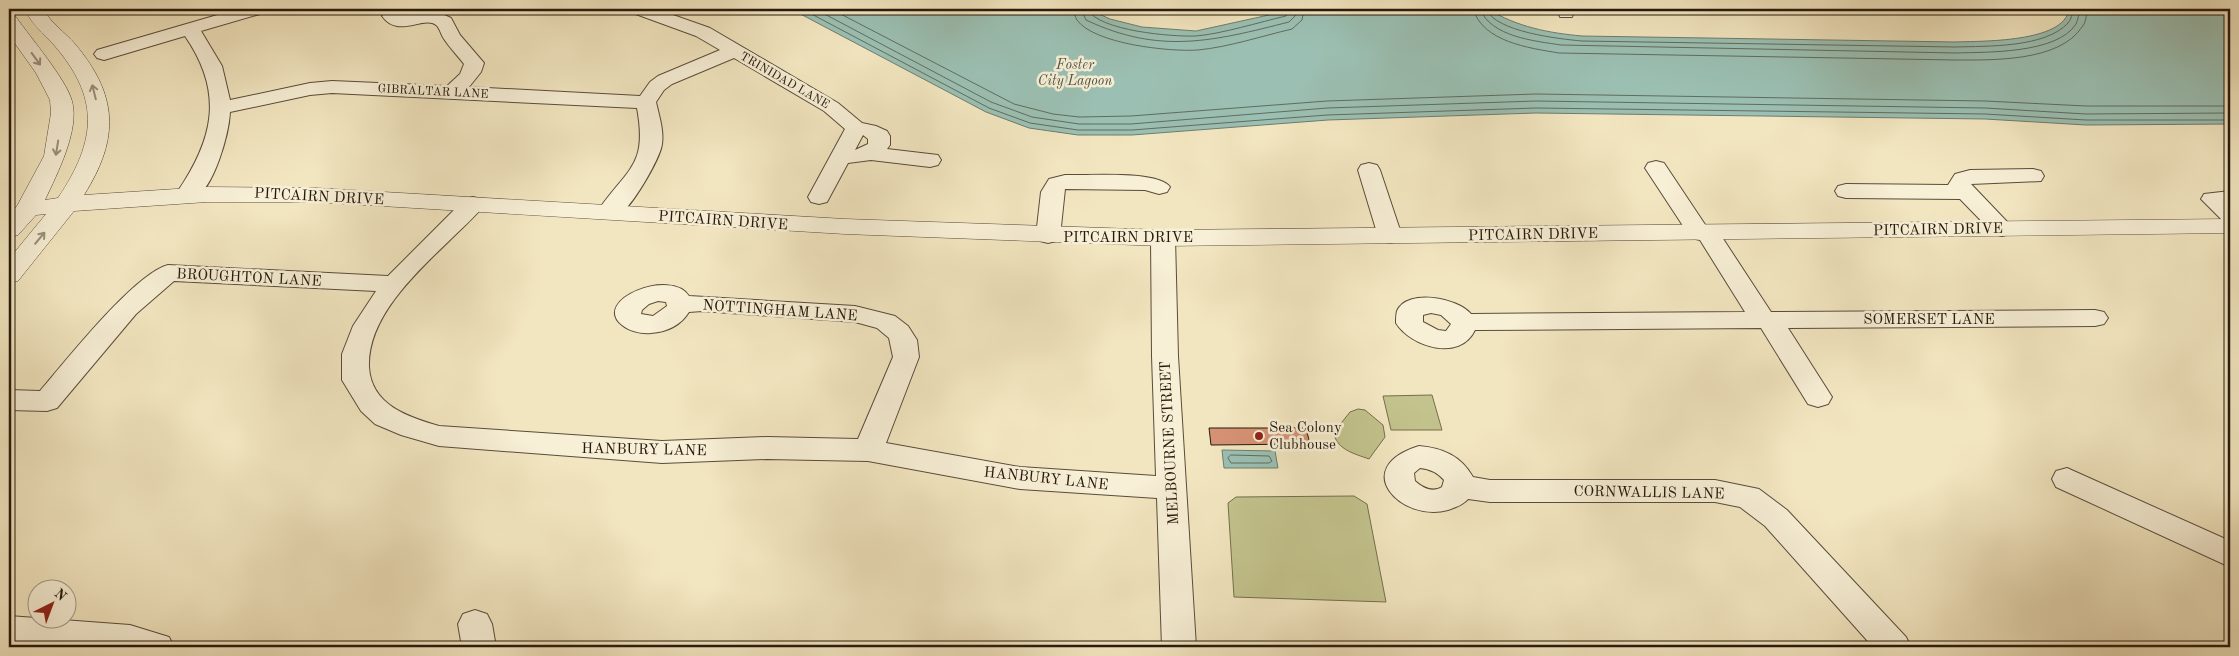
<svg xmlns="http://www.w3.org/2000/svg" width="2239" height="656" font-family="'Old Standard TT',serif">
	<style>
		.green { fill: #c3c38d; stroke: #746e4d }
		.water { fill: #9bc0b3; stroke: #6c7d71 }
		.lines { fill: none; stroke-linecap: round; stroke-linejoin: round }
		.shore { stroke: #606c60; stroke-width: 1 }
		.building { fill: #d69275; stroke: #26190d }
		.minor-casing { stroke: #594c3a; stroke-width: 2 }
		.tertiary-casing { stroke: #594c3a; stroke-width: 1 }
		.minor { fill: #f7efd6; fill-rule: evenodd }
		.tertiary { fill: #f7efd6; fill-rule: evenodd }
		.oneway { stroke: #998f7c }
		.poi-dot { fill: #8f2418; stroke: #f7efd6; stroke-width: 2 }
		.labels { text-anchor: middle; stroke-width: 5; stroke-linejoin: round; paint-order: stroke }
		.far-street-label { font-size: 12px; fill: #26190d; stroke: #f7efd6 }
		.far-water-label { font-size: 14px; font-style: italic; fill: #4f5347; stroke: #f7efd6 }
		.street-label { font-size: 15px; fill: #26190d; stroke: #f7efd6 }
		.poi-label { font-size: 15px; fill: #26190d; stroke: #f7efd6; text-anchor: start }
	</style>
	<rect width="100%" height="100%" fill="#f2e6c0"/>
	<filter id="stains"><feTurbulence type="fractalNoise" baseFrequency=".004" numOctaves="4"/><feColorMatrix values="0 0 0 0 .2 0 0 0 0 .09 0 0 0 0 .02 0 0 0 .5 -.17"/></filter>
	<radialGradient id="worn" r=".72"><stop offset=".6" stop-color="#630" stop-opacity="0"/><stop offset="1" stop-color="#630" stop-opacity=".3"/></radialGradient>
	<path class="green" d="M 1432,395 L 1442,430 L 1391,430 L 1383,396 Z
		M 1358,409 L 1365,410 L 1383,425 L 1385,437 L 1369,459 C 1355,454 1335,449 1334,432 L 1350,412 Z
		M 1354,496 L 1367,504 L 1386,602 L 1234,597 L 1228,503 L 1236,497 Z"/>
	<path class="water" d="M 791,9 L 1088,9 L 1110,19 L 1142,27 L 1196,31 L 1296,9 L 1488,9 C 1517,27 1549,33 1582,36 L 1955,42 C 1980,41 2065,43 2069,9 L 2230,9 L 2230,124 L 2086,125 L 1985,119 L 1536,113 L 1328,120 L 1132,135 L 1078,135 L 1029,128 L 986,112 Z
		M 1222,450 L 1275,451 L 1278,468 L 1224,468 Z"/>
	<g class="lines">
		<path class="shore" d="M 802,9 L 989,108 L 1030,123 L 1078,130 L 1132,130 L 1327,115 L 1536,108 L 1985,114 L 2086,120 L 2230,120
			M 815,9 L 991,102 L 1032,117 L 1079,124 L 1131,124 L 1327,108 L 1536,101 L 1985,108 L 2086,114 L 2230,113
			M 831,9 L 1014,104 L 1053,114 L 1079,117 L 1131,116 L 1327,101 L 1536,94 L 1985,101 L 2086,106 L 2230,106
			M 1073,9 C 1074,12 1075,17 1077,20 C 1094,44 1170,52 1198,50 C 1229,47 1262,36 1292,29 L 1302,20 L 1304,9
			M 1081,9 L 1086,20 C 1160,55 1214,41 1289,22 L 1295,16 L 1297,9
			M 1087,9 C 1098,31 1173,37 1196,36 C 1221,34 1260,22 1286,16 L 1290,9
			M 1473,9 C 1483,42 1529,48 1559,53 L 1955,60 C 1992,60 2059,62 2082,27 C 2086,23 2086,15 2088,9
			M 1480,9 C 1491,37 1535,41 1561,45 L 1955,53 C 1986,52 2057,54 2076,24 C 2078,20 2079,13 2080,9
			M 1486,9 C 1495,32 1560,39 1582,41 L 1955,47 C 1987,46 2045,48 2068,23 C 2071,20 2072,14 2074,9
			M 1231,455 L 1269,456 L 1272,461 L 1269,463 L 1231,463 L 1228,458 Z"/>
	</g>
	<path class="building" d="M 1209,428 L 1306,428 L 1310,444 L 1211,445 Z"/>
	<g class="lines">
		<defs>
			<path id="minor" d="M 238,9 L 266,9 L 263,13 L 201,31 L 222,66 L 230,100 L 310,83 L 332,81 L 447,86 L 460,74 L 464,64 C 457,55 450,48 444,39 C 441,35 440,28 436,25 C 424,15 398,39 382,16 L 388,9 L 407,9 L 402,15 L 414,15 L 425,9 L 443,9 L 440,13 L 451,18 L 460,35 L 484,63 L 481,72 L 469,87 L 640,96 L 650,82 L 658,76 L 720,50 L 696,36 L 633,13 L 630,9 L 656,9 L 710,28 L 838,103 L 862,123 L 876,126 L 887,131 L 890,136 L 890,145 L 887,149 L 938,155 L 941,160 L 938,165 L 930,167 L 871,160 L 848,163 L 827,202 L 819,204 L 811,202 L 808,197 L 845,129 L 824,111 L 734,58 L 672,84 L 664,90 L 656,102 C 659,116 664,130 662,144 C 660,159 630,211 616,217 C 611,220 606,218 601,217 L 597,212 C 627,168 648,167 637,108 L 332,93 L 310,95 L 230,112 C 229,134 214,188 194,199 C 189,202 184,200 179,199 L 176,194 C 213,140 225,94 185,36 L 104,60 L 97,58 L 94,54 L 97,50 ZM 863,135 L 868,139 L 868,144 L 855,150 Z
				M 1557,9 L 1575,9 L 1572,17 L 1560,17 Z
				M 1656,161 L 1664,163 L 1706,226 L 1716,228 L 1771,312 L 2095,310 L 2104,312 L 2108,318 L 2104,324 L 2095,326 L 1788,328 L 1832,397 L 1828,404 L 1818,407 L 1808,404 L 1761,328 L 1475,330 C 1460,362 1411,347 1396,323 C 1396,319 1396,315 1397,311 C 1407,288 1458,298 1471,314 L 1745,312 L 1700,240 L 1691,238 L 1645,168 L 1648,163 ZM 1431,313 L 1441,315 L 1451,324 L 1446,331 L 1438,330 L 1423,322 L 1423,315 Z
				M 1369,163 L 1377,165 L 1380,170 L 1402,236 L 1398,241 L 1390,243 L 1382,241 L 1378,236 L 1358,170 L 1361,165 Z
				M 2033,169 L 2041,171 L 2044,176 L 2041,181 L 1971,184 L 2014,229 L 2010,234 L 2002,236 L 1994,234 L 1960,199 L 1846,198 L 1838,196 L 1835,191 L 1838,186 L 1846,184 L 1948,185 L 1955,174 L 1970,170 Z
				M 1065,175 C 1087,176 1158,170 1170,187 L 1167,192 L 1159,194 L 1145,190 L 1065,189 L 1060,236 L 1056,241 L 1048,243 L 1040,241 L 1036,236 L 1041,192 L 1049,179 Z
				M 2230,191 L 2230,222 L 2222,220 L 2201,199 L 2204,194 Z
				M 473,197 L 481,199 L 485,204 C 476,216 464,226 453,237 C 419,270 367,316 369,367 C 371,405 408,417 439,426 L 662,441 L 767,437 L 858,439 L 893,357 L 889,338 L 877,328 L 855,322 L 702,311 L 689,312 C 681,325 667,332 651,333 C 641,334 629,331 622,325 C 591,300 671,268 689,296 L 855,306 L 895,316 L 908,326 L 917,340 L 919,357 L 886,443 L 1020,467 L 1156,476 L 1152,356 L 1151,238 L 1155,233 L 1163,231 L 1171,233 L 1175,238 L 1178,356 L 1196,647 L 1162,647 L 1157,498 L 1020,489 L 868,461 L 767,459 L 662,463 L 439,446 L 401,435 L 375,424 L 361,411 L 342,380 L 342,354 L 353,326 L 376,291 L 174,281 L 136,314 L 57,408 L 47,411 L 9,410 L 9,390 L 40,391 C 65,362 134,274 168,265 L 388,276 L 465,199 ZM 658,301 L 666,302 L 667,306 L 653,316 L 641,314 L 642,310 L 649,304 Z
				M 1419,446 C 1443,448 1461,456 1473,477 L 1490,480 L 1715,480 L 1759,489 L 1787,510 L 1906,637 L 1911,647 L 1873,647 L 1765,526 L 1740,507 L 1715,502 L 1490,502 L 1468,499 C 1463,505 1456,507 1448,510 C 1402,523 1348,468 1419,446 ZM 1420,468 C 1430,469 1437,472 1444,480 L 1442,487 C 1432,493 1423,488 1415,481 L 1414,473 Z
				M 2067,468 L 2230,541 L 2230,567 L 2056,487 L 2052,479 L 2056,471 Z
				M 475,610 L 487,614 L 492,624 L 496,647 L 462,647 L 458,624 L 463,614 Z
				M 9,616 L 130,625 L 169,637 L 174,647 L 60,647 L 9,644 Z"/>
			<path id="tertiary" d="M 26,9 L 44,9 C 49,22 66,33 75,44 C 118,95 120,138 84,195 L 207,187 L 315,188 L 845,219 L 1163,230 L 2230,219 L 2230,233 L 1163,246 L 845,234 L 315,202 L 207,202 L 74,211 L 18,281 L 9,283 L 9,259 L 46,214 L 36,215 L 18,235 L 9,237 L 9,215 L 17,206 L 44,156 L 51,113 L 50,100 L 36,73 L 9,35 L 9,15 L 16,17 C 30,37 66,79 72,101 C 80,130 57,174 45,200 L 58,198 C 97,140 100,98 54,45 C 45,34 29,23 26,9 Z"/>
		</defs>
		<use href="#minor" class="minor-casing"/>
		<use href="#tertiary" class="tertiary-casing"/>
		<use href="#minor" class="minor"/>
		<use href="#tertiary" class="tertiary"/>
	</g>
	<defs><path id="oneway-shaft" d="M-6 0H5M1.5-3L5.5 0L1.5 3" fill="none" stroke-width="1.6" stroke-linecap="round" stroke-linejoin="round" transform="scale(1.25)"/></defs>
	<g class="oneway">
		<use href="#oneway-shaft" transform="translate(36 59) rotate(54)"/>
		<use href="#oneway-shaft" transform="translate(94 92) rotate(-104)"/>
		<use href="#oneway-shaft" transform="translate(57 148) rotate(99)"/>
		<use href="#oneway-shaft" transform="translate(40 238) rotate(-50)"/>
	</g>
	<circle class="poi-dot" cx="1259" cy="436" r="5"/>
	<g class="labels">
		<g class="far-street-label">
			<text transform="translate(785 80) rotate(30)" y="4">TRINIDAD LANE</text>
			<text transform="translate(433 91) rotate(3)" y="4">GIBRALTAR LANE</text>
		</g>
		<g class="far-water-label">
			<text x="1075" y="69">Foster<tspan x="1075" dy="16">City Lagoon</tspan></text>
		</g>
		<g class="street-label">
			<text transform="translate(319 196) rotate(3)" y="5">PITCAIRN DRIVE</text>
			<text transform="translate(723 220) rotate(4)" y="5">PITCAIRN DRIVE</text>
			<text transform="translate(1938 229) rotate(-1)" y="5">PITCAIRN DRIVE</text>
			<text transform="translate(1533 234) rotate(-1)" y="5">PITCAIRN DRIVE</text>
			<text x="1128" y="242">PITCAIRN DRIVE</text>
			<text transform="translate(249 277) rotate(3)" y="5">BROUGHTON LANE</text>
			<text transform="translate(780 310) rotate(4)" y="5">NOTTINGHAM LANE</text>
			<text x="1929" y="324">SOMERSET LANE</text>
			<text transform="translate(1169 443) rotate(-93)" y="5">MELBOURNE STREET</text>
			<text transform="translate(644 449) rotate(1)" y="5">HANBURY LANE</text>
			<text transform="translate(1046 478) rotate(6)" y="5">HANBURY LANE</text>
			<text transform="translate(1649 492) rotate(1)" y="5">CORNWALLIS LANE</text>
		</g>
		<g class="poi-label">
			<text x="1269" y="432">Sea Colony<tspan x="1269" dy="17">Clubhouse</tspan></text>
		</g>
	</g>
	<rect width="2239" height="656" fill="none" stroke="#f2e6c0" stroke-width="30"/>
	<rect x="10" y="10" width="2219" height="636" fill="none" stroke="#26190d" stroke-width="2.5"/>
	<rect x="15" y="15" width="2209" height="626" fill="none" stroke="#26190d"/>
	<g transform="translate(52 604) rotate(42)"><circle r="24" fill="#f7efd6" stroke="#a39986"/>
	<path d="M0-4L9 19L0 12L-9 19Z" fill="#8f2418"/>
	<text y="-8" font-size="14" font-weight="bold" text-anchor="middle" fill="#26190d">N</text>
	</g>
	<rect width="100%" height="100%" filter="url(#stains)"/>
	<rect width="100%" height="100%" fill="url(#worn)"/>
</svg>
